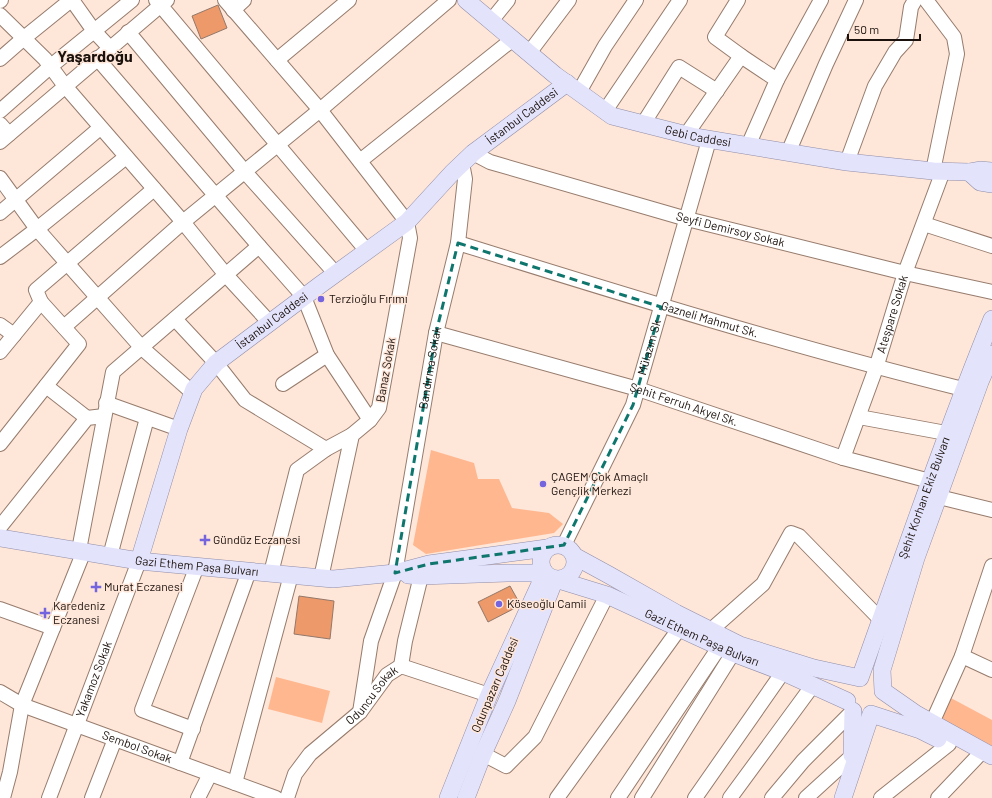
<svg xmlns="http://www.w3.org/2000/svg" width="992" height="798" font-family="Barlow,sans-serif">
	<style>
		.green { fill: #ffb78f }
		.building { fill: #ed9969; stroke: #93786a }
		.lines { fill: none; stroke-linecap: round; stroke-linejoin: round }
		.minor-casing { stroke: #967c6d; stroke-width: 16 }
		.major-casing { stroke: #918da7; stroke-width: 18 }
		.minor { stroke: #fff; stroke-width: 14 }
		.major { stroke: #e3e3fc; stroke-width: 17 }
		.marked { fill: none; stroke: #0f766e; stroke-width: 3; stroke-dasharray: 8 5; stroke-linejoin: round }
		.poi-dot { fill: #7464de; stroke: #fee6d9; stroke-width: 1.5 }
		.labels { text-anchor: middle; stroke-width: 3; stroke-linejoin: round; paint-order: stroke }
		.street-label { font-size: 12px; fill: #1b110c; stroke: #fee6d9 }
		.poi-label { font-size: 12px; fill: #1b110c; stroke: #fee6d9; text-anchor: start }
		.district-label { font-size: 16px; font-weight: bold; fill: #1b110c; stroke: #fee6d9 }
	</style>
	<rect width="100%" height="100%" fill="#fee6d9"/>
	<path class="green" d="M 431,450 L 474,463 L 478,479 L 499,479 L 512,508 L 549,513 L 563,524 L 554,533 L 426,554 L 413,545 Z
		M 276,677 L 330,691 L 322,723 L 268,709 Z
		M 949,697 L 992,720 L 992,746 L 939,719 Z"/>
	<path class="building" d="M 218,5 L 227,28 L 201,39 L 192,16 Z
		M 510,586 L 520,604 L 519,606 L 488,622 L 478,602 Z
		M 299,596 L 334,601 L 330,639 L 294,634 Z"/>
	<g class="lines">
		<defs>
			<g id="minor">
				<path d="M 72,0 L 94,31 L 110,48"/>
				<path d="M 156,0 L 367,251"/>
				<path d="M 225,0 L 320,110 L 407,222 L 410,238 L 379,408 L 370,420 L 352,435 L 321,578"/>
				<path d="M 926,0 L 954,37 L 957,54 L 933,171"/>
				<path d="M 0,1 L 1,0"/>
				<path d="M 233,10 L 244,0"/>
				<path d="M 0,15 L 45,59 L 65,86 L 183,222 L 226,275 L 270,323"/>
				<path d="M 491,21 L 508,0"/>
				<path d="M 128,32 L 245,172 L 336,274"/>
				<path d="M 529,53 L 569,0"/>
				<path d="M 741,56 L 777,80 L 748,146"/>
				<path d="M 97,58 L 259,246 L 304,297 L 327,355 L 370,420"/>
				<path d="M 0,59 L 24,38 L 71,0"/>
				<path d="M 277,60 L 349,0"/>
				<path d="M 777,80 L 821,0"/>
				<path d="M 579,92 L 605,46 L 636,0"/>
				<path d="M 0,111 L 51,66 L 132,0"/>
				<path d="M 605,111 L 680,0"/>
				<path d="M 0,124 L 9,134"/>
				<path d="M 643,124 L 679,67 L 717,91"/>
				<path d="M 686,135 L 741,56 L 715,37 L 738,0"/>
				<path d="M 0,142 L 167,0"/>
				<path id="s1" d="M 473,153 L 490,162 L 687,219 L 905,273 L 992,292"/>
				<path d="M 788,153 L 826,64 L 856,0"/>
				<path d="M 360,161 L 513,39"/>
				<path d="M 847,162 L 875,86 L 895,52 L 906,40 L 911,7 L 915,0"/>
				<path d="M 0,178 L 37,229 L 142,348 L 193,393"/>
				<path d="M 0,213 L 100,128"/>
				<path d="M 924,224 L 992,246"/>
				<path id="s2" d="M 458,243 C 625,295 793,347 963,389"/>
				<path d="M 0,257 L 37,229 L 126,157"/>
				<path d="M 175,319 L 216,363 L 245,400 L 326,449"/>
				<path d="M 0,325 L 14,335"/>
				<path d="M 64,327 L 183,222 L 320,110 L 449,0"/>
				<path id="s3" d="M 436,333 L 638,389 L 843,458 L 930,481"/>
				<path d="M 0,352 L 41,302 L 36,290 L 154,189"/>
				<path d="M 283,384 L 327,355"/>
				<path d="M 46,386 L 87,418"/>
				<path d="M 106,403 L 179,429"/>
				<path d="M 859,417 L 946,433"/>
				<path d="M 0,444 L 79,344 L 41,302"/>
				<path id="s4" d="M 843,458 L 876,368 L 905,273 L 943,171"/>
				<path d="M 939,497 L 992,510"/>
				<path d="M 0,527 L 87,418 L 104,416"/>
				<path id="s5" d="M 564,545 L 633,405 L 709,140"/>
				<path d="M 79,550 L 113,372 L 259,246"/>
				<path d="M 110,556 L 147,418"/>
				<path d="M 271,573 L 297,470 L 326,449 L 352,435"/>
				<path d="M 0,609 L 53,628"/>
				<path d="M 711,630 L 763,584 L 791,533 L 799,536 L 881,620"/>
				<path d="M 962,656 L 992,670"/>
				<path d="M 401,666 L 405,641 L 421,576"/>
				<path id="s6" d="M 0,692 L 22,705 L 276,798"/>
				<path id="s7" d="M 360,712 L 371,641 L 395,573 L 436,333 L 458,243 L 465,179 L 462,163"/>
				<path d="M 932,723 L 962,656 L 992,566"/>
				<path d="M 193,729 L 142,710 L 197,566"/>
				<path d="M 483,754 L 506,766 L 535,737 L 607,595"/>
				<path d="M 180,763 L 249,571"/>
				<path d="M 235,783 L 291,575"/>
				<path d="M 3,798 L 10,772 L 22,705 L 84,551"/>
				<path id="s8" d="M 49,798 L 139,561"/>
				<path d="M 92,798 L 115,739"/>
				<path d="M 198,798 L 210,774"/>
				<path id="s9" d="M 287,798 L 295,774 L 310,754 L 360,712 L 387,675 L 401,666 L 489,695"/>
				<path d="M 557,798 L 679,629"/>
				<path d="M 618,798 L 720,646"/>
				<path d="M 642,798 L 733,653"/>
				<path d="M 695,798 L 783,672"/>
				<path d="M 730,798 L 813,685"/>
				<path d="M 772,798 L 803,761 L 853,711"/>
				<path d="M 806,798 L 852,756"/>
				<path d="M 881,798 L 949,744"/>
				<path d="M 938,798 L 978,756"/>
			</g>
			<g id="major">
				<path id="s10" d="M 466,0 L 555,75 L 612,116 L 695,137 L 847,162 L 933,171 L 969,172 L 980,170 L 992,171"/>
				<path d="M 969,172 L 980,182 L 992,184"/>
				<path d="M 992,354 L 980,382 L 916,558 L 882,670 L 883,691 L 916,714 L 992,756"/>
				<path id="s11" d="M 0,538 L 139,561 L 333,579 L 395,573 L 429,564 L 547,548"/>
				<circle cx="558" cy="562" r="17"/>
				<path id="s12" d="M 576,557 L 609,575 L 676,613 L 740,645 L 814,668 L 860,678 C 903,558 944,437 992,319"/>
				<path id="s13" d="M 139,561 L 179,429 L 194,389 L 216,363 L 320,285 L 407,222 L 452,173 L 473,153 L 567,83"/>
				<path d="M 408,575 L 421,576 L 507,573 L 545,573 L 489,695 L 448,798"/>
				<path d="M 852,755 L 853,711"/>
				<path id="s14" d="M 466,798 L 483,754 L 507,701 L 555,579 L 607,595 L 733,653 L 783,672 L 847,701"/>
				<path d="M 843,798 L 871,714 L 920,730 L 938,739"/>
			</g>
		</defs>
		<use href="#minor" class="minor-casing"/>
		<use href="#major" class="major-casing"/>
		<use href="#minor" class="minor"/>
		<use href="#major" class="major"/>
	</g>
	<path class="marked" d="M 458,243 L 661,307 L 633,405 L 564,545 L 429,564 L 395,573 L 436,333 Z"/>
	<g class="poi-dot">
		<circle cx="321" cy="299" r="4"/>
		<circle cx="543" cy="484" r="4"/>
		<path d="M203 534h4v4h4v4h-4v4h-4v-4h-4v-4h4z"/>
		<path d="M94 581h4v4h4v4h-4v4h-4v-4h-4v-4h4z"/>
		<circle cx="499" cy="604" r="4"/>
		<path d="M43 607h4v4h4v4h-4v4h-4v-4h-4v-4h4z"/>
	</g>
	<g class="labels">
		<g class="street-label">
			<text dy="4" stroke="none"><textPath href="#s13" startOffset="609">İstanbul Caddesi</textPath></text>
			<text dy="4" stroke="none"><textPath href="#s10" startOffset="275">Gebi Caddesi</textPath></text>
			<text dy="4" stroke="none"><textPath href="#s1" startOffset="269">Seyfi Demirsoy Sokak</textPath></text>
			<text dy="4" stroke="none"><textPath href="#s4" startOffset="152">Ateşpare Sokak</textPath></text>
			<text dy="4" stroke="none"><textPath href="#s2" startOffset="263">Gazneli Mahmut Sk.</textPath></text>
			<text dy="4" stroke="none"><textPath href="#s13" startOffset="285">İstanbul Caddesi</textPath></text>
			<text dy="4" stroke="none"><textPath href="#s5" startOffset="216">Mülazım Sk</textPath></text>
			<text dy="4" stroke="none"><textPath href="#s7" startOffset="352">Bandırma Sokak</textPath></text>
			<text transform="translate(386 370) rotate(-80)" y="4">Banaz Sokak</text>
			<text dy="4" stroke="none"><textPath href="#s3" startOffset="258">Şehit Ferruh Akyel Sk.</textPath></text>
			<text dy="4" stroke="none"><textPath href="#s12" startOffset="502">Şehit Korhan Ekiz Bulvarı</textPath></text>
			<text dy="4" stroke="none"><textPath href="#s11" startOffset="199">Gazi Ethem Paşa Bulvarı</textPath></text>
			<text dy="4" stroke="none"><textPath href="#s14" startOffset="395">Gazi Ethem Paşa Bulvarı</textPath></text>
			<text dy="4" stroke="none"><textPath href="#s8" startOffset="127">Yakamoz Sokak</textPath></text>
			<text transform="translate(495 685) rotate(-67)" y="4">Odunpazarı Caddesi</text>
			<text dy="4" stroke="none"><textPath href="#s9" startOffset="136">Oduncu Sokak</textPath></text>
			<text dy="4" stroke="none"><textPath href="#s6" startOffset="148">Sembol Sokak</textPath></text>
		</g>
		<g class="poi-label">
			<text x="329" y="303">Terzioğlu Fırımı</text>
			<text x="551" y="481">ÇAGEM Çok Amaçlı<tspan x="551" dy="14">Gençlik Merkezi</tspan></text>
			<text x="213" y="544">Gündüz Eczanesi</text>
			<text x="104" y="591">Murat Eczanesi</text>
			<text x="507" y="608">Köseoğlu Camii</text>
			<text x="53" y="610">Karedeniz<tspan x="53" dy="14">Eczanesi</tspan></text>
		</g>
		<g class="district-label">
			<text x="95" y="62">Yaşardoğu</text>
		</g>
	</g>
	<path d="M848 34v6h72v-6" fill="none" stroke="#1b110c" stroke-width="2"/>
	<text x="854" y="34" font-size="12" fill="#1b110c" stroke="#fee6d9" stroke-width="3" paint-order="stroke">50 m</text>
</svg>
